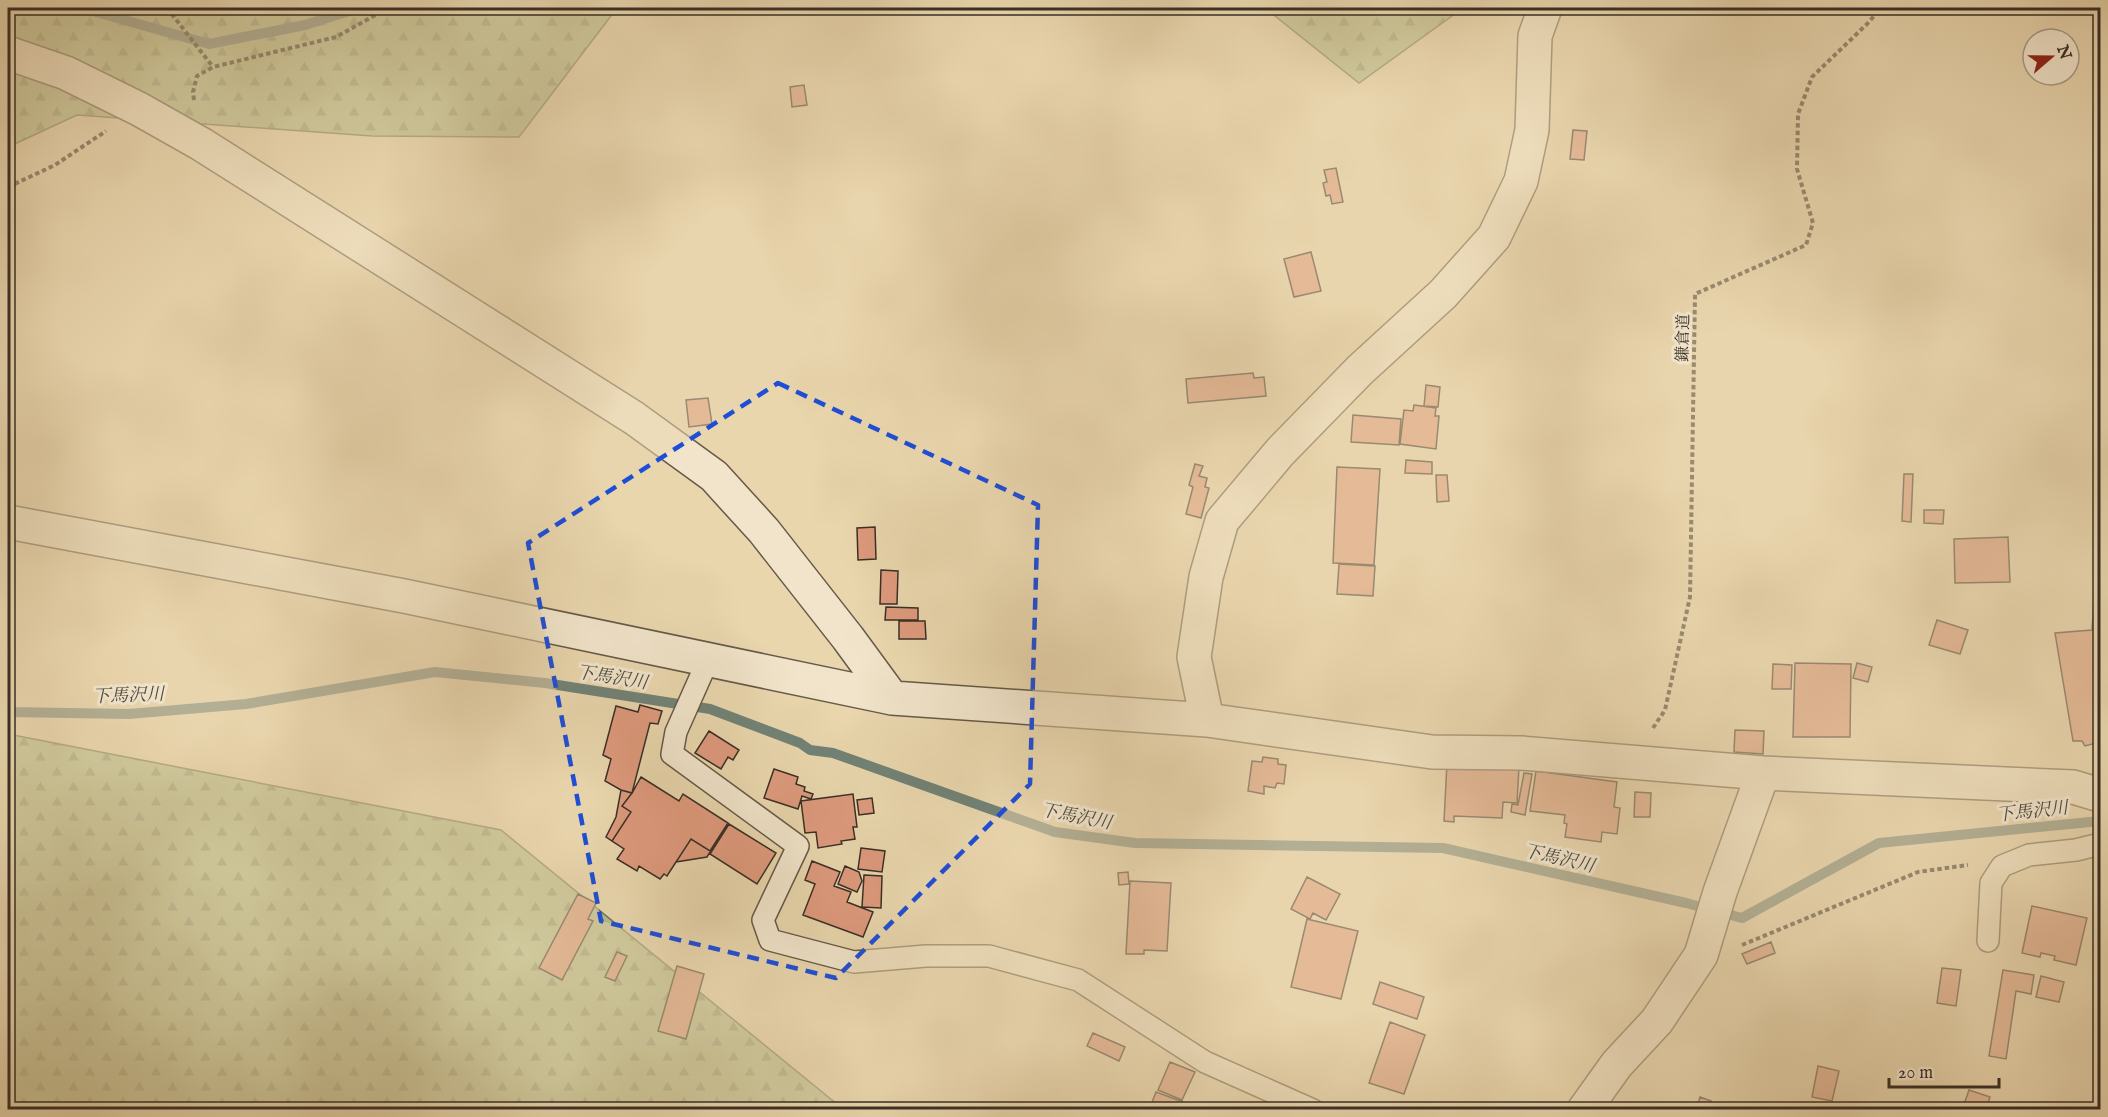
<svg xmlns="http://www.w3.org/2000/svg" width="2108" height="1117" font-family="'IM FELL English','Noto Serif JP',serif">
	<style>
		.forest { fill: url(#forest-firs); stroke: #76765a; stroke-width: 1.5 }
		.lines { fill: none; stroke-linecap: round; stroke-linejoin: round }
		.stream { stroke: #718276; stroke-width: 10 }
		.building { fill: #de9a7d; stroke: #392f26; stroke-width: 1.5 }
		.service-casing { stroke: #655948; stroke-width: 24 }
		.minor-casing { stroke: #655948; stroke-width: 36 }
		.path { stroke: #392f26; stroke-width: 4; stroke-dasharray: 4.5 3; stroke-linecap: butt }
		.service { stroke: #f1e4ca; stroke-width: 21 }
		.minor { stroke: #f1e4ca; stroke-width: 33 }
		.marked { fill: none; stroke: #1d4ed8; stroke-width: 4.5; stroke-dasharray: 12 8; stroke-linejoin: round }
		.labels { text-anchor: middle; stroke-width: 6; stroke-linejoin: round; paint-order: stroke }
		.street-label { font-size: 16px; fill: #392f26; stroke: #f1e4ca }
		.water-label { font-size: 18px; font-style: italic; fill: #4c4b41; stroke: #f1e4ca }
	</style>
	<defs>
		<pattern id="forest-firs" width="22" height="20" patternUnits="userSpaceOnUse" patternTransform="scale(1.5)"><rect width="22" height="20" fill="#b3be8d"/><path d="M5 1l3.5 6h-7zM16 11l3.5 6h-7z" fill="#939b73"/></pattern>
	</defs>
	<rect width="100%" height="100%" fill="#e9d6ad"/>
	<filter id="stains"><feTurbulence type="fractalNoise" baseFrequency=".00333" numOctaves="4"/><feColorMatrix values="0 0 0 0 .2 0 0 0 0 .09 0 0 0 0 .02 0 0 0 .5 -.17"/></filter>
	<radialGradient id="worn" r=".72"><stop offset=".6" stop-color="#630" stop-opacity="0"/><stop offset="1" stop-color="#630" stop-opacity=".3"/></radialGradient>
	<path class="forest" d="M 8,8 L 617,8 L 519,137 L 372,136 L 77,115 L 8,147 Z
		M 1265,8 L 1463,8 L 1359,83 Z
		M 8,734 L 501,830 L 843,1109 L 8,1109 Z"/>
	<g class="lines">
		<path class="stream" d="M 82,8 L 209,44 L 305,25 L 349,11 L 352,8
			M 8,712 L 129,714 L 246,704 L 435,672 L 545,683 L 710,709 L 800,743 L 810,750 L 833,753 L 1055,832 L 1135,843 L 1443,848 L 1686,903 L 1742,918 L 1879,843 L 2100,821"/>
	</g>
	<path class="building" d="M 1728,8 L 1748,8 L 1748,13 L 1728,13 Z
		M 804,85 L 807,105 L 792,107 L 790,87 Z
		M 1573,130 L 1587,131 L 1584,160 L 1570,159 Z
		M 1336,168 L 1343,202 L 1332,204 L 1330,195 L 1326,196 L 1323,183 L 1327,182 L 1324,170 Z
		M 1311,252 L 1321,291 L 1294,297 L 1284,259 Z
		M 1253,373 L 1254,378 L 1264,377 L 1266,396 L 1188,403 L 1186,379 Z
		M 1426,385 L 1440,387 L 1438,407 L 1424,406 Z
		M 708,398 L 712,424 L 689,427 L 686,400 Z
		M 1414,405 L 1436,408 L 1435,416 L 1439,416 L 1436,449 L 1400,444 L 1404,410 L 1413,411 Z
		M 1353,415 L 1401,419 L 1399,445 L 1351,442 Z
		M 1406,460 L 1432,462 L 1432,474 L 1405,473 Z
		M 1195,464 L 1203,466 L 1199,476 L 1207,478 L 1205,487 L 1209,488 L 1201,518 L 1186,514 L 1193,487 L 1189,485 Z
		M 1337,467 L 1380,469 L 1374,565 L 1333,563 Z
		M 1904,474 L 1913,474 L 1911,522 L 1902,521 Z
		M 1436,475 L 1447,475 L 1449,501 L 1437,502 Z
		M 1924,510 L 1944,510 L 1943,524 L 1924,523 Z
		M 875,527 L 876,559 L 858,560 L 857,528 Z
		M 2008,537 L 2010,582 L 1955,583 L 1954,539 Z
		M 1339,564 L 1375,566 L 1373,596 L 1337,594 Z
		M 881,570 L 898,571 L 897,604 L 880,604 Z
		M 2096,571 L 2100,571 L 2100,742 L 2085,746 L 2082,741 L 2073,741 L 2055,633 L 2092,630 Z
		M 886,607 L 918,608 L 918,620 L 885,620 Z
		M 1937,620 L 1968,630 L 1960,654 L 1929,645 Z
		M 899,621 L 925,621 L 926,639 L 899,639 Z
		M 1795,663 L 1851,664 L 1850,737 L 1793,737 Z
		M 1857,663 L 1872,667 L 1868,682 L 1853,678 Z
		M 1773,664 L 1792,665 L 1791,689 L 1772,689 Z
		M 640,705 L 662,711 L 658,724 L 650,723 L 632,793 L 621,790 L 605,781 L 611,759 L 603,755 L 616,706 L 638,712 Z
		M 1735,730 L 1764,731 L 1763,754 L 1734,752 Z
		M 709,731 L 739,750 L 733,760 L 728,757 L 721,769 L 695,753 Z
		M 1263,757 L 1278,759 L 1278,764 L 1286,765 L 1284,784 L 1277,783 L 1275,788 L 1264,786 L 1264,794 L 1248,791 L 1252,761 L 1262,762 Z
		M 1447,763 L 1519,767 L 1517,803 L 1503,802 L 1502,818 L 1454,816 L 1454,822 L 1444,821 Z
		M 774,769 L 798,777 L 796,784 L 805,787 L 804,791 L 813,794 L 811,799 L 802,796 L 798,809 L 764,798 Z
		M 1536,771 L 1617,782 L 1614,807 L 1620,808 L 1617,834 L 1602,832 L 1601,842 L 1565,837 L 1567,824 L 1564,823 L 1565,815 L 1530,811 Z
		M 1524,773 L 1532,774 L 1525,815 L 1511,812 L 1512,804 L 1518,805 Z
		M 641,777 L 679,801 L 683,794 L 728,823 L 707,857 L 676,862 L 667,876 L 664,874 L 660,879 L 639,866 L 637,871 L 617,859 L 624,849 L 606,837 L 616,817 L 621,790 L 632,793 Z
		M 641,777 L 679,801 L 683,794 L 728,823 L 710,851 L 691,839 L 667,876 L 664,874 L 660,879 L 639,866 L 637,871 L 617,859 L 624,849 L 612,841 L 631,812 L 622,806 L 632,793 Z
		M 1635,792 L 1651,793 L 1650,817 L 1634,817 Z
		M 853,794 L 857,827 L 853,827 L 855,839 L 841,841 L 842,844 L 818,848 L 816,832 L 805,833 L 801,801 Z
		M 872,798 L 874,813 L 859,815 L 857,800 Z
		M 729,824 L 776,853 L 757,884 L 710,854 Z
		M 861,848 L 885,851 L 882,872 L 858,869 Z
		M 812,861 L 840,872 L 834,886 L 851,892 L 847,902 L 873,912 L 863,937 L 803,915 L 815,884 L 805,880 Z
		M 845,866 L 859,872 L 862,881 L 857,892 L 838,884 Z
		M 1128,872 L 1129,884 L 1119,885 L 1118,873 Z
		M 864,875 L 882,876 L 881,908 L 862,907 Z
		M 1307,877 L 1340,894 L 1326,920 L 1313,913 L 1310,919 L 1291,909 Z
		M 1130,881 L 1171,883 L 1167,951 L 1144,950 L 1144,954 L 1126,954 Z
		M 578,894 L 596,903 L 588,919 L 593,921 L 562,980 L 539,968 Z
		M 2032,906 L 2087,918 L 2076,965 L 2054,960 L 2055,956 L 2041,953 L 2040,957 L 2022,953 Z
		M 1307,919 L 1358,931 L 1341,999 L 1291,987 Z
		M 1771,942 L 1775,953 L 1747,964 L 1742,954 Z
		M 617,952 L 627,956 L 615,981 L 605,977 Z
		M 677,966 L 704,974 L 686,1039 L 658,1031 Z
		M 1942,968 L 1961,970 L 1956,1006 L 1937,1003 Z
		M 2003,970 L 2034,975 L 2031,994 L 2016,991 L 2006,1059 L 1989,1056 Z
		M 2041,976 L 2064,982 L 2059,1002 L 2036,997 Z
		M 1380,982 L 1424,997 L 1417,1019 L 1373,1004 Z
		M 1390,1022 L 1425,1035 L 1404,1094 L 1369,1083 Z
		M 1093,1033 L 1125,1047 L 1119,1061 L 1087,1046 Z
		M 1170,1062 L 1195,1072 L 1182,1100 L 1158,1090 Z
		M 1818,1066 L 1839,1071 L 1832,1101 L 1812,1097 Z
		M 1969,1090 L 1990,1097 L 1986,1110 L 1962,1110 Z
		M 1156,1092 L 1183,1102 L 1180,1110 L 1149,1110 Z
		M 1700,1097 L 1711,1101 L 1708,1110 L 1696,1110 Z"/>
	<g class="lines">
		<defs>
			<path id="service" d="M 708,660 L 676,732 L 672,754 L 798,846 L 763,920 L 770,940 L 854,962 L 926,956 L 989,956 L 1078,980 L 1205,1062 L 1313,1110
				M 1988,941 L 1991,883 L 2002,866 L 2029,855 L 2076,850 L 2100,844"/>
			<path id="minor" d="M 8,53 L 66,73 L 139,109 L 201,144 L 634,418 L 714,476 L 764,531 L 848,638 L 892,698
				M 8,522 L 404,596 L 892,698 L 1207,720 L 1432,752 L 1521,753 L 1763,773 L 2073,787 L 2100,795
				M 1207,720 L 1194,657 L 1206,577 L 1222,521 L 1280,452 L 1360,370 L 1443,294 L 1494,237 L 1521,181 L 1532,130 L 1535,36 L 1545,8
				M 1584,1110 L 1617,1064 L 1657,1021 L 1701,955 L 1720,892 L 1763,773"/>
		</defs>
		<use href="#service" class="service-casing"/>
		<use href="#minor" class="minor-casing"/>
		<path class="path" d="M 167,8 L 213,67
			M 194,100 L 193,92 L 197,76 L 213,67 L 336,37 L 388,8
			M 8,187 L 55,165 L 106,131
			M 1653,728 L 1665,710 L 1690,597 L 1695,294 L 1806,245 L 1813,223 L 1797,169 L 1798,114 L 1812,77 L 1867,24 L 1881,8
			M 1742,945 L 1918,872 L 1968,865"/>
		<use href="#service" class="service"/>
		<use href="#minor" class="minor"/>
	</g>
	<path d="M0 0H2108V1117H0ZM 778,383 L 1038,505 L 1030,784 L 836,978 L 601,921 L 528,543 Z" fill="#e9d6ad" fill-opacity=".55" fill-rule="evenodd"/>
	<path class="marked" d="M 778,383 L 1038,505 L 1030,784 L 836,978 L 601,921 L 528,543 Z"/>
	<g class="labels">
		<g class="street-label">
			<text transform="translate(1682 338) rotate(-89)" y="6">鎌倉道</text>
		</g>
		<g class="water-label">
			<text transform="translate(612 677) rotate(9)" y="6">下馬沢川</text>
			<text transform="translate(128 695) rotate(-2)" y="6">下馬沢川</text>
			<text transform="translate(2032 811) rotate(-6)" y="6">下馬沢川</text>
			<text transform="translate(1076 816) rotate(11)" y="6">下馬沢川</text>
			<text transform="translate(1559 858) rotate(13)" y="6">下馬沢川</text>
		</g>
	</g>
	<rect width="2108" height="1117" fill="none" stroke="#e9d6ad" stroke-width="30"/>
	<rect x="9" y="9" width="2090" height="1099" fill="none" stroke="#392f26" stroke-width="3"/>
	<rect x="15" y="15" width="2078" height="1087" fill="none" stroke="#392f26" stroke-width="1.5"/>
	<g transform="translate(2051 57) rotate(70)"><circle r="28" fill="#f1e4ca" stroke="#a79c88" stroke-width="1.5"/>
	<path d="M0-4.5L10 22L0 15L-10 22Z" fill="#8f2418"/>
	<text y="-9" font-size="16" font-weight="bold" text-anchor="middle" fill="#392f26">N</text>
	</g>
	<path d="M1889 1078v9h110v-9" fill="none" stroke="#392f26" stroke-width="3"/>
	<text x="1898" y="1078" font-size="18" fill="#392f26" stroke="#f1e4ca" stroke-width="4.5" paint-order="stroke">20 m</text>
	<rect width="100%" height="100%" filter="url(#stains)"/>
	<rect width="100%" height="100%" fill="url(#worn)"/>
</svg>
